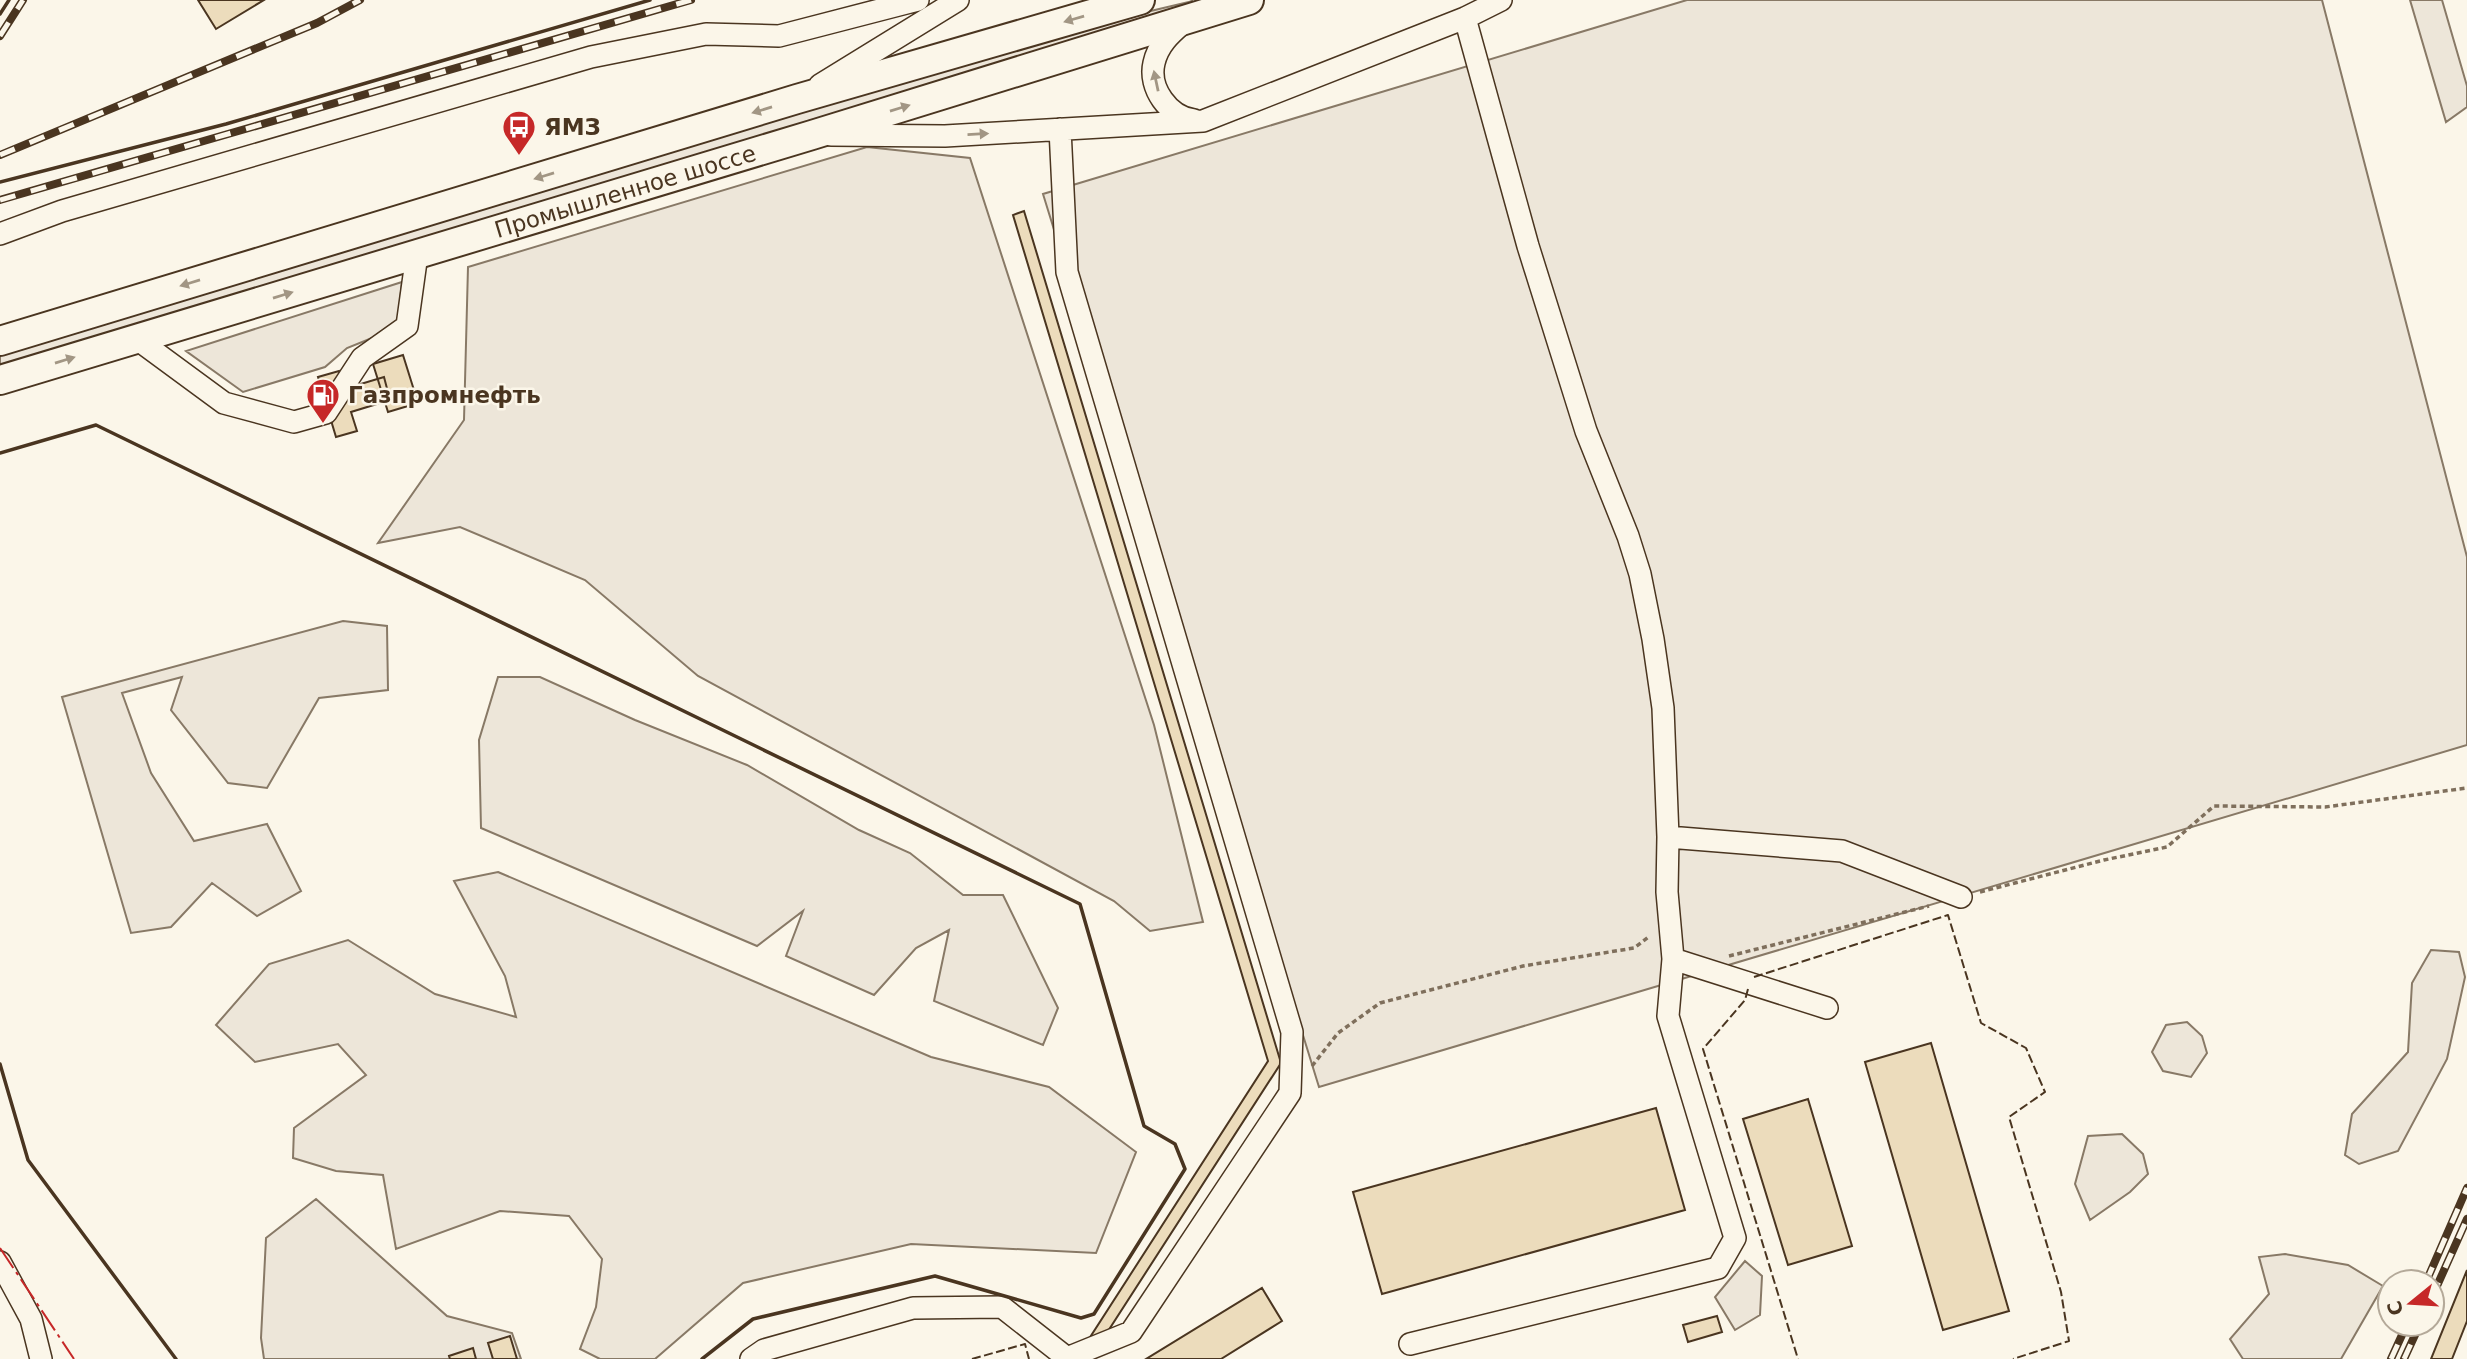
<svg xmlns="http://www.w3.org/2000/svg" width="2467" height="1359" font-family="'DejaVu Sans',sans-serif">
	<style>
		.green { fill: #ede6d9; stroke: #887966; stroke-width: 2 }
		.building { fill: #ecdcbc; stroke: #4a3520; stroke-width: 2 }
		.lines { fill: none; stroke-linecap: round; stroke-linejoin: round }
		.minor-casing { stroke: #4a3520; stroke-width: 24 }
		.major-casing { stroke: #4a3520; stroke-width: 32 }
		.path { stroke: #7f6f5c; stroke-width: 3.5; stroke-dasharray: 5 3.5; stroke-linecap: butt }
		.minor { stroke: #fbf6e9; stroke-width: 21 }
		.major { stroke: #fbf6e9; stroke-width: 28 }
		.rail-casing { stroke: #4a3520; stroke-width: 8 }
		.rail { stroke: #fbf6e9; stroke-width: 5; stroke-dasharray: 16; stroke-linecap: butt }
		.fence { stroke: #4a3520; stroke-width: 2; stroke-dasharray: 9 3.5; stroke-linecap: butt }
		.wall { stroke: #4a3520; stroke-width: 3.5 }
		.power { stroke: #c62828; stroke-width: 2; stroke-dasharray: 24 5 3.5 5; stroke-linecap: butt }
		.oneway { fill: #a29684 }
		.labels { text-anchor: middle; stroke-width: 5; stroke-linejoin: round; paint-order: stroke }
		.poi-label { font-size: 23px; font-weight: bold; fill: #4a3520; stroke: #fbf6e9; text-anchor: start }
		.street-label { font-size: 23px; fill: #4a3520; stroke: #fbf6e9 }
	</style>
	<rect width="100%" height="100%" fill="#fbf6e9"/>
	<path class="green" d="M 1687,0 L 2322,0 L 2467,557 L 2467,745 L 1319,1087 L 1043,194 Z
		M 2410,0 L 2442,0 L 2467,86 L 2467,107 L 2446,122 Z
		M 1193,1 L 1091,39 L 0,365 L 0,353 L 1087,26 Z
		M 867,147 L 970,158 L 1154,725 L 1203,922 L 1150,931 L 1114,901 L 698,676 L 585,580 L 460,527 L 378,543 L 464,420 L 468,267 Z
		M 402,282 L 398,320 L 372,338 L 347,348 L 325,367 L 243,392 L 186,351 Z
		M 343,621 L 387,626 L 388,690 L 319,698 L 267,788 L 228,783 L 171,710 L 182,677 L 122,693 L 151,773 L 194,841 L 267,824 L 301,891 L 257,916 L 212,883 L 171,927 L 131,933 L 62,697 Z
		M 498,677 L 540,677 L 635,720 L 747,765 L 859,830 L 910,853 L 963,895 L 1003,895 L 1058,1008 L 1043,1045 L 934,1001 L 949,930 L 916,948 L 874,995 L 786,956 L 803,911 L 757,946 L 481,828 L 479,740 Z
		M 498,872 L 931,1057 L 1049,1087 L 1136,1152 L 1096,1253 L 911,1244 L 743,1283 L 655,1359 L 600,1359 L 580,1349 L 596,1307 L 602,1259 L 569,1216 L 500,1211 L 396,1249 L 383,1175 L 336,1171 L 293,1158 L 294,1128 L 366,1075 L 338,1044 L 255,1062 L 216,1025 L 269,964 L 348,940 L 435,994 L 516,1017 L 505,976 L 454,881 Z
		M 2431,950 L 2459,952 L 2465,977 L 2447,1059 L 2398,1151 L 2359,1164 L 2345,1155 L 2352,1114 L 2408,1052 L 2412,983 Z
		M 2187,1022 L 2202,1036 L 2207,1053 L 2191,1077 L 2163,1071 L 2152,1052 L 2166,1025 Z
		M 2122,1134 L 2143,1154 L 2148,1174 L 2130,1192 L 2090,1220 L 2075,1184 L 2088,1136 Z
		M 316,1199 L 447,1316 L 512,1333 L 521,1359 L 264,1359 L 261,1338 L 266,1238 Z
		M 2285,1254 L 2348,1265 L 2383,1286 L 2341,1359 L 2243,1359 L 2230,1339 L 2269,1294 L 2259,1257 Z
		M 1745,1261 L 1762,1276 L 1760,1315 L 1735,1330 L 1715,1297 Z"/>
	<path class="building" d="M 198,0 L 264,0 L 216,29 Z
		M 1024,211 L 1281,1063 L 1090,1359 L 1076,1359 L 1268,1061 L 1013,215 Z
		M 403,355 L 418,403 L 388,412 L 373,364 Z
		M 339,371 L 344,389 L 384,377 L 390,400 L 351,412 L 357,431 L 336,437 L 318,377 Z
		M 1931,1043 L 2009,1311 L 1943,1330 L 1865,1062 Z
		M 1808,1099 L 1852,1246 L 1788,1265 L 1743,1119 Z
		M 1656,1108 L 1685,1210 L 1382,1294 L 1353,1192 Z
		M 2467,1270 L 2467,1321 L 2452,1359 L 2431,1359 Z
		M 1262,1288 L 1282,1321 L 1221,1359 L 1146,1359 Z
		M 1717,1316 L 1722,1332 L 1688,1342 L 1683,1325 Z
		M 510,1336 L 517,1359 L 493,1359 L 488,1343 Z
		M 473,1348 L 476,1359 L 450,1359 L 449,1356 Z"/>
	<g class="lines">
		<defs>
			<path id="minor" d="M 1465,18 L 1528,246 L 1586,431 L 1628,536 L 1640,574 L 1653,639 L 1663,708 L 1668,837 L 1667,892 L 1673,959 L 1827,1008
				M 1183,23 C 1170,34 1158,45 1154,63 C 1148,88 1169,117 1194,120
				M 820,85 L 958,0
				M 831,135 L 945,136 L 1203,121 L 1465,18 L 1501,0
				M 0,234 L 62,211 L 591,57 L 706,34 L 779,36 L 918,0
				M 137,339 L 224,403 L 294,422 L 326,413 L 362,358 L 407,326 L 417,254
				M 1668,837 L 1842,851 L 1961,897
				M 0,1262 L 31,1319 L 41,1359
				M 1410,1344 L 1718,1268 L 1735,1238 L 1668,1016 L 1673,959
				M 751,1359 L 764,1350 L 913,1308 L 1002,1307 L 1067,1358 L 1131,1332 L 1290,1093 L 1292,1032 L 1067,272 L 1060,129"/>
			<g id="major">
				<path d="M 0,341 L 797,99 L 1140,0"/>
				<path id="s1" d="M 0,380 L 812,135 L 1249,0"/>
			</g>
		</defs>
		<use href="#minor" class="minor-casing"/>
		<use href="#major" class="major-casing"/>
		<path class="path" d="M 1980,892 L 2104,860 L 2167,847 L 2214,806 L 2325,807 L 2467,788
			M 1729,956 L 1929,906
			M 1312,1066 L 1338,1033 L 1380,1003 L 1523,966 L 1634,948 L 1650,936"/>
		<use href="#minor" class="minor"/>
		<use href="#major" class="major"/>
		<defs>
			<path id="rail" d="M 0,36 L 23,0
				M 0,155 L 317,23 L 360,0
				M 0,200 L 691,0
				M 2426,1282 L 2467,1188
				M 2432,1297 L 2467,1219
				M 2391,1359 L 2407,1324
				M 2404,1359 L 2420,1324"/>
		</defs>
		<use href="#rail" class="rail-casing"/>
		<use href="#rail" class="rail"/>
		<path class="fence" d="M 1754,977 L 1948,915 L 1981,1023 L 2026,1048 L 2045,1092 L 2009,1117 L 2061,1292 L 2069,1341 L 2013,1359
			M 1748,989 L 1745,1000 L 1703,1049 L 1798,1359
			M 972,1359 L 1025,1344 L 1029,1359"/>
		<path class="wall" d="M 0,14 L 9,0
			M 0,182 L 226,124 L 650,0
			M 0,453 L 96,425 L 1080,904 L 1144,1126 L 1175,1144 L 1185,1169 L 1094,1314 L 1081,1318 L 935,1276 L 753,1319 L 702,1359
			M 0,1064 L 28,1160 L 176,1359"/>
		<path class="power" d="M 0,1248 L 74,1359"/>
	</g>
	<defs><path id="oneway-solid" d="M-6-.8H1V-3.2L6.5 0L1 3.2V.8H-6Z" transform="scale(1.75)"/></defs>
	<g class="oneway">
		<use href="#oneway-solid" transform="translate(1074 19) rotate(164)"/>
		<use href="#oneway-solid" transform="translate(1156 81) rotate(-102)"/>
		<use href="#oneway-solid" transform="translate(900 108) rotate(-17)"/>
		<use href="#oneway-solid" transform="translate(762 110) rotate(163)"/>
		<use href="#oneway-solid" transform="translate(978 134) rotate(-3)"/>
		<use href="#oneway-solid" transform="translate(544 176) rotate(163)"/>
		<use href="#oneway-solid" transform="translate(190 283) rotate(163)"/>
		<use href="#oneway-solid" transform="translate(283 295) rotate(-17)"/>
		<use href="#oneway-solid" transform="translate(65 360) rotate(-17)"/>
	</g>
	<defs>
		<symbol id="bus-pin" viewBox="-11 -11 22 30"><path d="M0 17L-7.5 6A9.5 9.5 0 1 1 7.5 6Z" fill="#c62828" stroke="#fbf6e9"/><path d="M-5-6H5V4H4V6H2V4H-2V6H-4V4H-5ZM-3.5-4V0h7V-4ZM-3.5 1.2v1.5H-2V1.2ZM2 1.2v1.5H3.5V1.2Z" fill="#fff"/></symbol>
		<symbol id="fuel-pin" viewBox="-11 -11 22 30"><path d="M0 17L-7.5 6A9.5 9.5 0 1 1 7.5 6Z" fill="#c62828" stroke="#fbf6e9"/><path d="M-5.5-6h7V0h2V4h1.3V-2.5L3-4.5l.8-.8L6-3V5H2.5V1h-1V6h-7ZM-4.2-4.7v3.2H.2V-4.7Z" fill="#fff"/></symbol>
	</defs>
	<g fill-rule="evenodd">
		<use href="#bus-pin" x="500" y="108" width="38" height="52"/>
		<use href="#fuel-pin" x="304" y="376" width="38" height="52"/>
	</g>
	<g class="labels">
		<g class="poi-label">
			<text x="544" y="135">ЯМЗ</text>
			<text x="348" y="403">Газпромнефть</text>
		</g>
		<g class="street-label">
			<text dy="8" stroke="none"><textPath href="#s1" startOffset="653">Промышленное шоссе</textPath></text>
		</g>
	</g>
	<g transform="translate(2411 1303) rotate(252)"><circle r="33" fill="#fbf6e9" stroke="#b4a999" stroke-width="2"/>
	<path d="M0-5L12 26L0 18L-12 26Z" fill="#c62828"/>
	<text y="-10" font-size="19" font-weight="bold" text-anchor="middle" fill="#4a3520">С</text>
	</g>
</svg>
